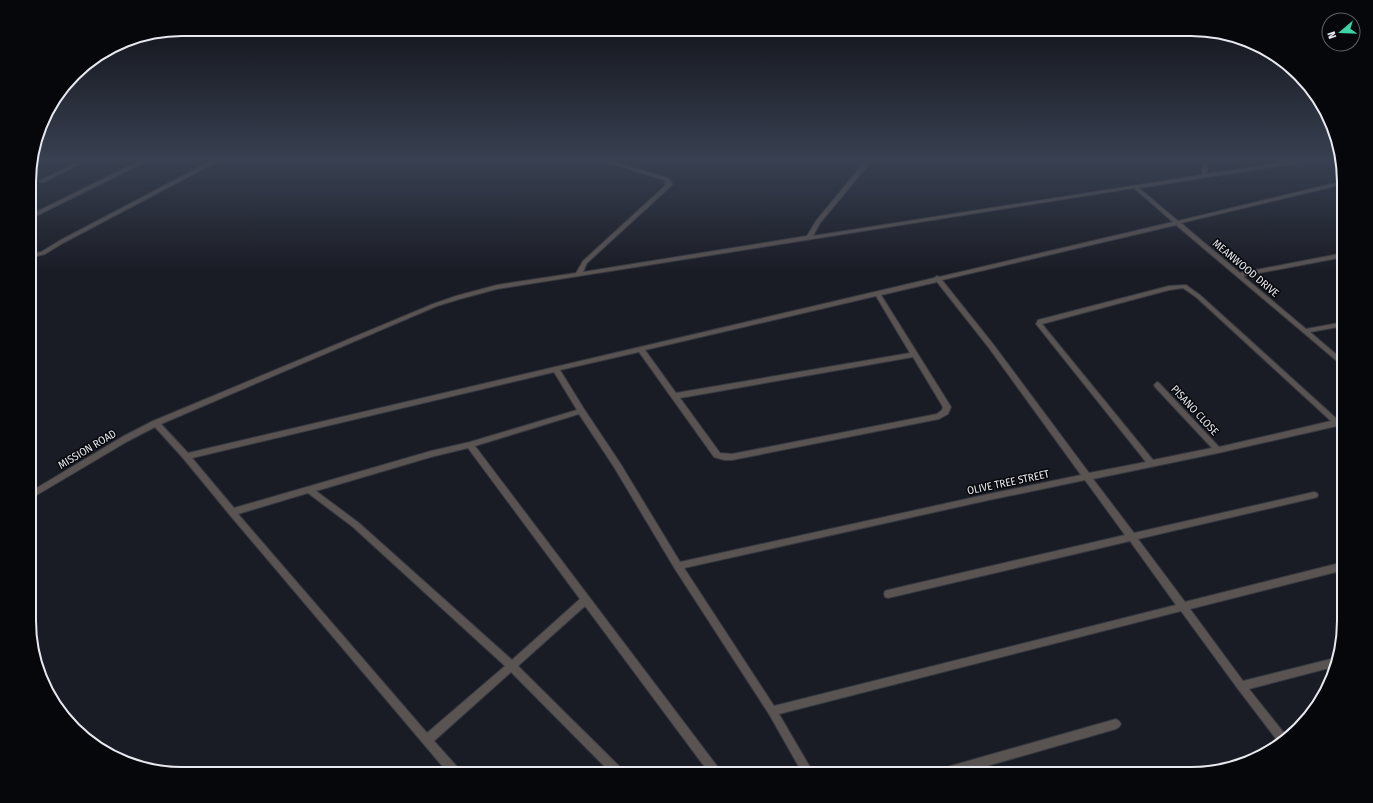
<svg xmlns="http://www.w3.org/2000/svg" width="1373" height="803" font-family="'Fira Sans Condensed',sans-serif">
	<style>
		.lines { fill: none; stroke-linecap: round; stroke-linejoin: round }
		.street-casing { stroke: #373941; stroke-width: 2 }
		.street { fill: #595352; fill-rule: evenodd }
		.labels { text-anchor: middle; stroke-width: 3; stroke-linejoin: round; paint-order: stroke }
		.street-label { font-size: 11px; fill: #e8e9f0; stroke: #06070a }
		.rim { fill: none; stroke: #e8e9f0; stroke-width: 2 }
	</style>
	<rect width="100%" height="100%" fill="#1a1c25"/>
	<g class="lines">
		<defs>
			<path id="street" d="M 31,159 L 36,159 L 31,162 Z
				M 83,159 L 90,159 L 44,182 L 40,182 L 39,181 Z
				M 144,159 L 151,159 L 30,219 L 30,215 Z
				M 215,159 L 222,159 L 63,243 L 45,254 L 30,258 L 30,254 L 41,252 L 59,241 Z
				M 597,159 L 604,159 L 668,178 L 672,183 L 672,185 L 587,263 L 583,272 L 807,236 L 816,221 L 867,159 L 873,159 L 820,223 L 813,236 L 1202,175 L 1203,162 L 1196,159 L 1208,159 L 1207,174 L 1301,159 L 1314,159 L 1311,161 L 1139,188 L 1178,221 L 1344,181 L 1344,184 L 1181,223 L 1240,273 L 1344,253 L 1344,257 L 1243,276 L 1306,329 L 1344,322 L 1344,326 L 1310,332 L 1344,361 L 1344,367 L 1176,225 L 942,280 L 993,344 L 1089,473 L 1146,462 L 1036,324 L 1038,320 L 1169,286 L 1186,285 L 1200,295 L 1338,420 L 1344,418 L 1344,424 L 1337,426 L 1218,453 L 1093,479 L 1134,533 L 1314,492 L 1317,493 L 1318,495 L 1317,497 L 1314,498 L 1138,539 L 1185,602 L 1344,562 L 1344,570 L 1190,609 L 1243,681 L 1335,658 L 1333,667 L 1249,689 L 1288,738 L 1280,744 L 1238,689 L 1181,611 L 779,714 L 814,774 L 803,774 L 769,714 L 675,569 L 614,467 L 579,414 L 475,446 L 720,770 L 721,774 L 710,774 L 585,606 L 518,666 L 623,770 L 624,774 L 612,774 L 511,672 L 434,741 L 460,770 L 461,774 L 449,774 L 229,514 L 183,458 L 155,427 L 128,441 L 30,499 L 30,492 L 122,437 L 153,421 L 433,304 L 456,296 L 497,285 L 576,273 L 583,261 L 666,185 L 664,180 ZM 1134,188 L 1173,222 L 939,277 L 937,276 L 934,278 L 188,453 L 161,424 L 437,306 L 460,299 L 497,289 ZM 937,282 L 989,348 L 1081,475 L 989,494 L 680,562 L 620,463 L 584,409 L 560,370 L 639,352 L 714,457 L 724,460 L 732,460 L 939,419 L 948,414 L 951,407 L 881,295 ZM 1183,288 L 1196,297 L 1331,421 L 1219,447 L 1159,383 L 1157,382 L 1154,385 L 1155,387 L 1212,448 L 1153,460 L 1042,324 L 1169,290 ZM 876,296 L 910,353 L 676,393 L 645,350 ZM 913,357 L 943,407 L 942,410 L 937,414 L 732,454 L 720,453 L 680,398 ZM 554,372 L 577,410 L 470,442 L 431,451 L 234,508 L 192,458 ZM 468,448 L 580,599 L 512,660 L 359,523 L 316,491 L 431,457 ZM 1085,480 L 1125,535 L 888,590 L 885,591 L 884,594 L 885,597 L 888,598 L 1130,541 L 1176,605 L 774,706 L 684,568 L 989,500 ZM 308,493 L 353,527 L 505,666 L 427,733 L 238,514 Z
				M 1116,719 L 1119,721 L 1121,724 L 1119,727 L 1116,729 L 959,774 L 935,774 L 936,770 L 940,769 Z"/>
		</defs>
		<use href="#street" class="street-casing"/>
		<use href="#street" class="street"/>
	</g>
	<linearGradient id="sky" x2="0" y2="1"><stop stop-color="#0e0f14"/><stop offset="0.59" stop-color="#384051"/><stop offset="1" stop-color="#384051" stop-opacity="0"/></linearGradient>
	<rect width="1373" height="271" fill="url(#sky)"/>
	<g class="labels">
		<g class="street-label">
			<text transform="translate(1246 268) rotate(40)" y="4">MEANWOOD DRIVE</text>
			<text transform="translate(1195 410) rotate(47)" y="4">PISANO CLOSE</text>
			<text transform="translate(87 449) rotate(-31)" y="4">MISSION ROAD</text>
			<text transform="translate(1008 482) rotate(-12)" y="4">OLIVE TREE STREET</text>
		</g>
	</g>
	<path d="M0 0H1373V803H0ZM182 36H1191A146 146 0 0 1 1337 182V621A146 146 0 0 1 1191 767H182A146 146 0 0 1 36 621V182A146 146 0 0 1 182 36Z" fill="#06070a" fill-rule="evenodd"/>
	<path class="rim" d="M182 36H1191A146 146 0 0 1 1337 182V621A146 146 0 0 1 1191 767H182A146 146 0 0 1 36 621V182A146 146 0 0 1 182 36Z"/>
	<g transform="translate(1341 32) rotate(251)"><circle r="19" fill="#06070a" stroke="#606166"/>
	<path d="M0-3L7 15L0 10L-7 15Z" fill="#3cd4a4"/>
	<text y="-6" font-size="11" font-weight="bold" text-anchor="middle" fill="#e8e9f0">N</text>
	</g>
</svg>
